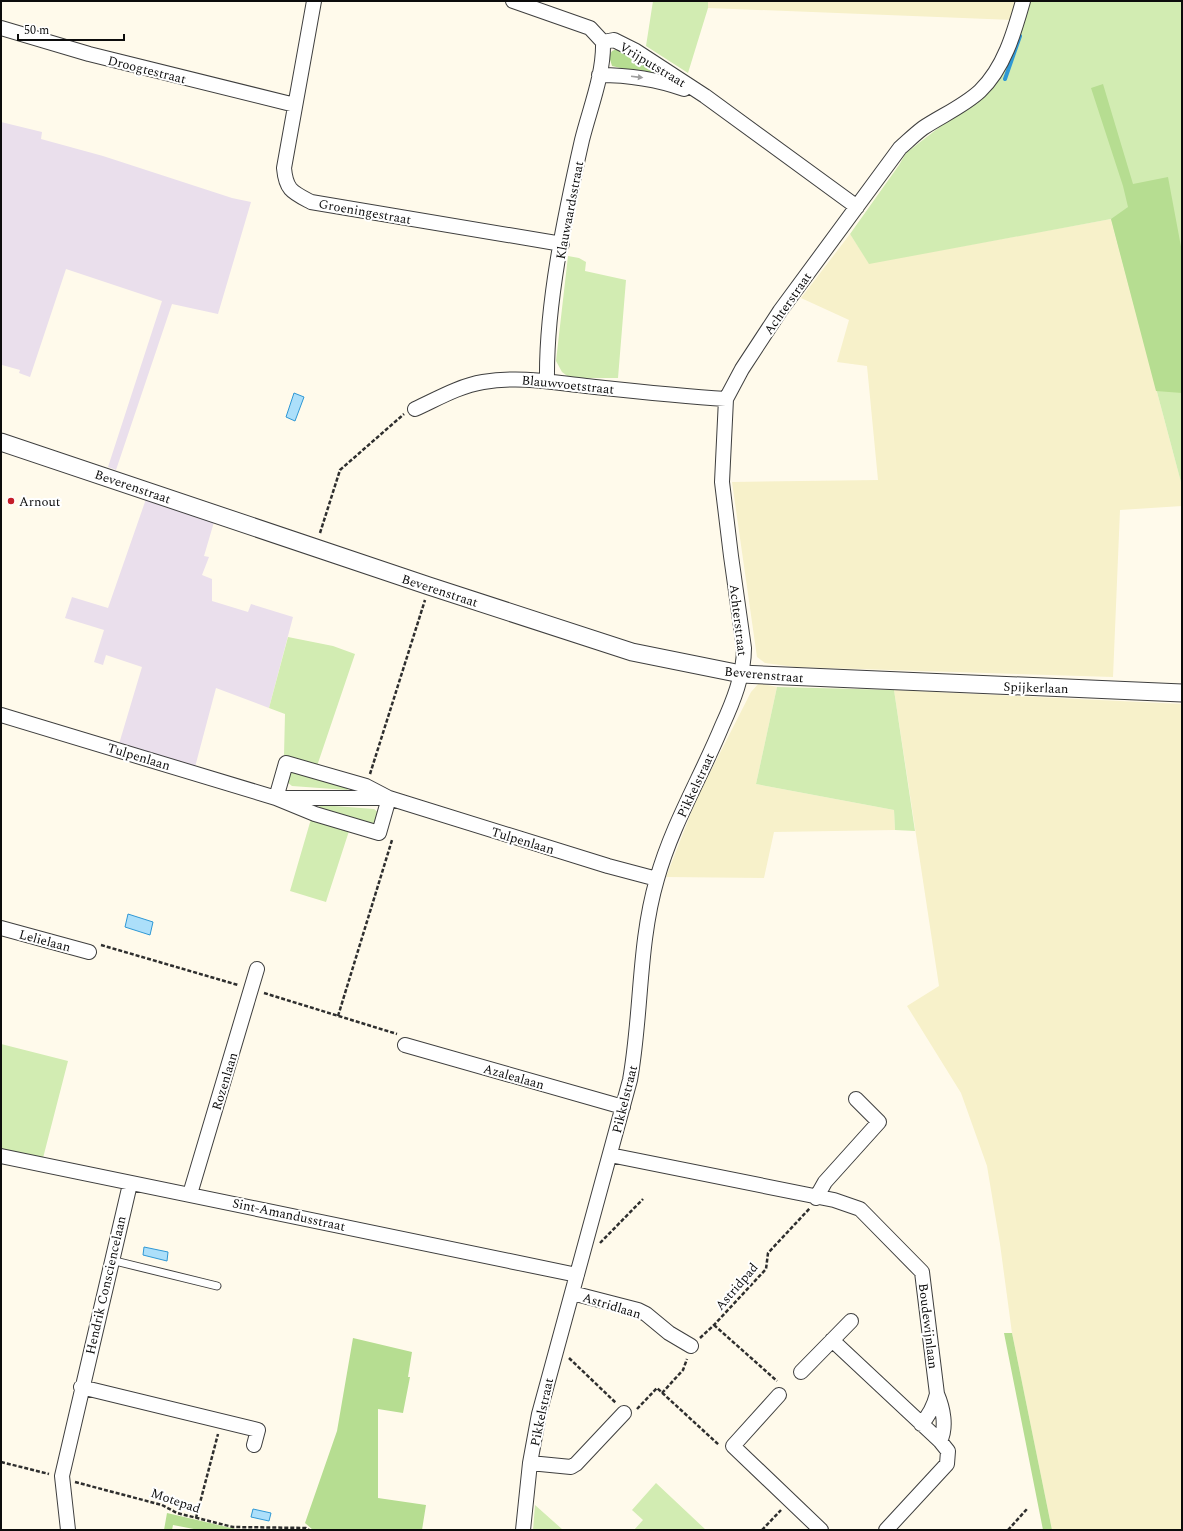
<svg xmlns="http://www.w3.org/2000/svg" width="1183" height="1531" font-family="Spectral,serif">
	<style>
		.industrial { fill: #eadfec }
		.farmland { fill: #f7f1ca }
		.green { fill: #d2ecb2 }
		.forest { fill: #b6dd91 }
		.water { fill: #acdffa; stroke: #2f98d5 }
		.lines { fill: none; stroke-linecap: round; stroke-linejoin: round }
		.stream { stroke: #2f98d5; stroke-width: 4 }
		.service-casing { stroke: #3f3f3f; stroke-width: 9 }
		.minor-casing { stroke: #3f3f3f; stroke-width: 16 }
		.tertiary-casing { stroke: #3f3f3f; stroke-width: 19 }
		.path { stroke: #2e2e2e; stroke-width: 2.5; stroke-dasharray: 4 2; stroke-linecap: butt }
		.service { stroke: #fff; stroke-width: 7 }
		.minor { stroke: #fff; stroke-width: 14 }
		.tertiary { stroke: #fff; stroke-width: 17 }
		.oneway { fill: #9e9e9e }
		.poi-dot { fill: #c41c29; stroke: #fff; stroke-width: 1.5 }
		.labels { text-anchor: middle; stroke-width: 4; stroke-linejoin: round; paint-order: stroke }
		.street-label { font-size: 13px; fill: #0c0c0c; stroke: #fff }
		.poi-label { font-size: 13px; fill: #0c0c0c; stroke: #fff; text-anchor: start }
	</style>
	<rect width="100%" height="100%" fill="#fffaeb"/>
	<path class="industrial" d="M 1,122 L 42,132 L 41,139 L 103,156 L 232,198 L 251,202 L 218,314 L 172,304 L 116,470 L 108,467 L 162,301 L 66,269 L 30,377 L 19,373 L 20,370 L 2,365 L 1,369 Z
		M 146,499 L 214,522 L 204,556 L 209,557 L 202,575 L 212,579 L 212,601 L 248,612 L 251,604 L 293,617 L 269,708 L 216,688 L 195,767 L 119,744 L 142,667 L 106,655 L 103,665 L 94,662 L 104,630 L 65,618 L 72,597 L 108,608 Z"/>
	<path class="farmland" d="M 708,1 L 1018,1 L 1013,20 L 708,8 Z
		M 1111,219 L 1182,486 L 1182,506 L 1120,510 L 1113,677 L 795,667 L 765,663 L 757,657 L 732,482 L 878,480 L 867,366 L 837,362 L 849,320 L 801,298 L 850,234 L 869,263 Z
		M 759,683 L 777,687 L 756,784 L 894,810 L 895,830 L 774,832 L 764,878 L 666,877 L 696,800 L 751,692 Z
		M 894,690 L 1182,704 L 1182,1530 L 1052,1530 L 1012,1333 L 1000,1244 L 987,1166 L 961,1093 L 907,1006 L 939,986 Z"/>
	<path class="green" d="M 653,1 L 708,1 L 708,8 L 688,73 L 646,46 Z
		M 1030,1 L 1182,1 L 1182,486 L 1111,219 L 869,264 L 850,234 L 899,165 L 906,153 L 950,119 L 980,99 Z
		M 568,256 L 579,258 L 586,262 L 585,271 L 626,280 L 618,378 L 570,378 L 562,372 L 556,361 Z
		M 288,637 L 333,646 L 355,654 L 317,766 L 284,755 L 285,714 L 269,708 Z
		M 777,687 L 894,690 L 915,831 L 895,830 L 894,810 L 756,784 Z
		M 292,770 L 349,788 L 347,790 L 292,786 L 287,782 L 287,775 Z
		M 321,805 L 374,809 L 379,813 L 377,822 L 371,824 L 318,808 Z
		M 311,819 L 349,831 L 326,902 L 290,891 Z
		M 1,1044 L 68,1061 L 43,1158 L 1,1149 Z
		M 656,1483 L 706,1530 L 634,1530 L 643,1520 L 632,1510 Z
		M 535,1505 L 563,1530 L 533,1530 Z"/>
	<path class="forest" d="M 619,48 L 655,70 L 655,73 L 651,75 L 612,66 L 609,56 L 612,51 Z
		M 1103,84 L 1133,184 L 1168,177 L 1182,252 L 1182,393 L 1156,391 L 1111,219 L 1128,207 L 1123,186 L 1091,88 Z
		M 1004,1333 L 1012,1333 L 1052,1530 L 1043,1530 Z
		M 353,1338 L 412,1352 L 408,1377 L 410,1377 L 403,1413 L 378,1409 L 378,1498 L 426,1505 L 422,1530 L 313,1530 L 305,1523 L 337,1431 Z
		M 167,1513 L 240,1530 L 199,1530 L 173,1525 L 172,1530 L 164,1530 Z"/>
	<path class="water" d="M 294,393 L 304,397 L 295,421 L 286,417 Z
		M 128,914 L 153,922 L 150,935 L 125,927 Z
		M 144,1247 L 168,1252 L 167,1261 L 143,1255 Z
		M 253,1509 L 271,1513 L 269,1521 L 251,1517 Z"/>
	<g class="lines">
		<path class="stream" d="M 1005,79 L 1020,36"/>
		<defs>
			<path id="service" d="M 111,1260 L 217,1286"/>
			<path id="minor" d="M 314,1 L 284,168 C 286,190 292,192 311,202 L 562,244
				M 513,1 L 590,28 L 603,42
				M 1,28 L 89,54 L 295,105
				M 603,42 L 614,40 L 636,51 L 705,96 L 857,207
				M 599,75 C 628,75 656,79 684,89
				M 547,380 C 546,304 565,215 582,140 C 590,108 604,74 603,42
				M 415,409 C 437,399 459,386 483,382 C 520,376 550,382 586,386 C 633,391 679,396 726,399
				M 1,715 L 276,798 L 389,798 L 608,866 L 657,879
				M 286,763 L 366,786 L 389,798 L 379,833 L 315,814 L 276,798 Z
				M 1,928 L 89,952
				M 405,1045 L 623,1107
				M 610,1155 L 834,1200 L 860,1209 L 922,1272 L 937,1394 C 943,1408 947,1427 940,1441
				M 1,1156 L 577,1275
				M 190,1194 L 257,969
				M 816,1198 L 825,1182 L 879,1122 L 856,1099
				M 572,1293 L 638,1310 L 646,1314 L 669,1333 L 691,1346
				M 832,1340 L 940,1441 L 948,1451 L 947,1464 L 886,1530
				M 801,1372 L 851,1321
				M 81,1387 L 258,1430 L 254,1445
				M 779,1395 L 733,1446 L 821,1530
				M 921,1424 C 930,1415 934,1406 937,1394
				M 530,1463 L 571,1467 L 576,1464 L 624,1413
				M 68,1530 L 62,1476 L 130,1184
				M 523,1530 L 530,1463 L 539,1414 L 630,1080 C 642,1013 638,944 657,879 C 672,825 701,777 722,726 C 733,702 744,675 744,648 L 731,556 L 722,482 L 726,399 L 742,369 L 780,311 L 900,148 C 908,141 915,134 923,128 C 941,116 964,106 980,91 C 1004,68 1014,33 1023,1"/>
			<path id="tertiary" d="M 1,442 L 429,586 L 632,652 L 741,674 L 1182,693"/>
		</defs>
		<use href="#service" class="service-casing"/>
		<use href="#minor" class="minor-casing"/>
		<use href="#tertiary" class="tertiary-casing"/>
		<path class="path" d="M 320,533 L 340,470 L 404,414
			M 370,774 L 425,600
			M 101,945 L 238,985
			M 264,993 L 397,1034
			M 338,1016 L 392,840
			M 600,1243 L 643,1199
			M 714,1325 L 777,1381
			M 700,1338 L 714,1325 L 766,1269 L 768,1253 L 810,1208
			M 569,1358 L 616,1403
			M 662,1393 L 683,1370 L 687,1359
			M 637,1409 L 657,1388 L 719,1445
			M 1,1462 L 49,1474
			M 75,1482 L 162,1505 L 177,1513 L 233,1527 L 306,1528 L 309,1530
			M 196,1518 L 218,1434
			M 762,1530 L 781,1510
			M 1008,1530 L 1027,1509"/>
		<use href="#service" class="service"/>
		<use href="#minor" class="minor"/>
		<use href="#tertiary" class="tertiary"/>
	</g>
	<defs><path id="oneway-solid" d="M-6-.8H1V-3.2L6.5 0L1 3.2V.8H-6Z"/></defs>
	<use class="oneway" href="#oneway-solid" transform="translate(637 77) rotate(7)"/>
	<circle class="poi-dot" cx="11" cy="501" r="4"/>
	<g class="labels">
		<g class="street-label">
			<text transform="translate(653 64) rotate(31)" y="5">Vrijputstraat</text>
			<text transform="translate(147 69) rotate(14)" y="5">Droogtestraat</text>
			<text transform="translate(569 210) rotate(-79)" y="5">Klauwaardsstraat</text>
			<text transform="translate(365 211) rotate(10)" y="5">Groeningestraat</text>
			<text transform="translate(787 303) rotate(-55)" y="5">Achterstraat</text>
			<text transform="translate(568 384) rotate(6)" y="5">Blauwvoetstraat</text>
			<text transform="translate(133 486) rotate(19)" y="5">Beverenstraat</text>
			<text transform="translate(440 590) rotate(18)" y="5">Beverenstraat</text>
			<text transform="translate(739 620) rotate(83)" y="5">Achterstraat</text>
			<text transform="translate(764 674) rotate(5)" y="5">Beverenstraat</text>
			<text transform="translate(1036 687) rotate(2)" y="5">Spijkerlaan</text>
			<text transform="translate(139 756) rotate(17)" y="5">Tulpenlaan</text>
			<text transform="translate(695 785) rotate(-65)" y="5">Pikkelstraat</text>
			<text transform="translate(523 840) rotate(17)" y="5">Tulpenlaan</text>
			<text transform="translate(45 940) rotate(15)" y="5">Lelielaan</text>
			<text transform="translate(514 1076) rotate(16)" y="5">Azalealaan</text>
			<text transform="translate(224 1081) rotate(-73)" y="5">Rozenlaan</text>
			<text transform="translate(624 1099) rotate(-76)" y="5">Pikkelstraat</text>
			<text transform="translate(289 1214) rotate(12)" y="5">Sint-Amandusstraat</text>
			<text transform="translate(105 1285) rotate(-77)" y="5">Hendrik Consciencelaan</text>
			<text transform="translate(736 1286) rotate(-49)" y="5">Astridpad</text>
			<text transform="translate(612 1305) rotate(17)" y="5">Astridlaan</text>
			<text transform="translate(929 1326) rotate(83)" y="5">Boudewijnlaan</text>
			<text transform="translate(541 1412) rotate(-78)" y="5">Pikkelstraat</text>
			<text transform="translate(176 1500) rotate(19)" y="5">Motepad</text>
		</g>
		<g class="poi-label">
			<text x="19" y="506">Arnout</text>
		</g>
	</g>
	<rect width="1183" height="1531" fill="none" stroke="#0c0c0c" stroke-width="4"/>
	<path d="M18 34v6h106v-6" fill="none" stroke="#0c0c0c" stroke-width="2"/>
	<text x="24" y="34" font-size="12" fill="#0c0c0c" stroke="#ffffff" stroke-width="3" paint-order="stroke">50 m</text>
</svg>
